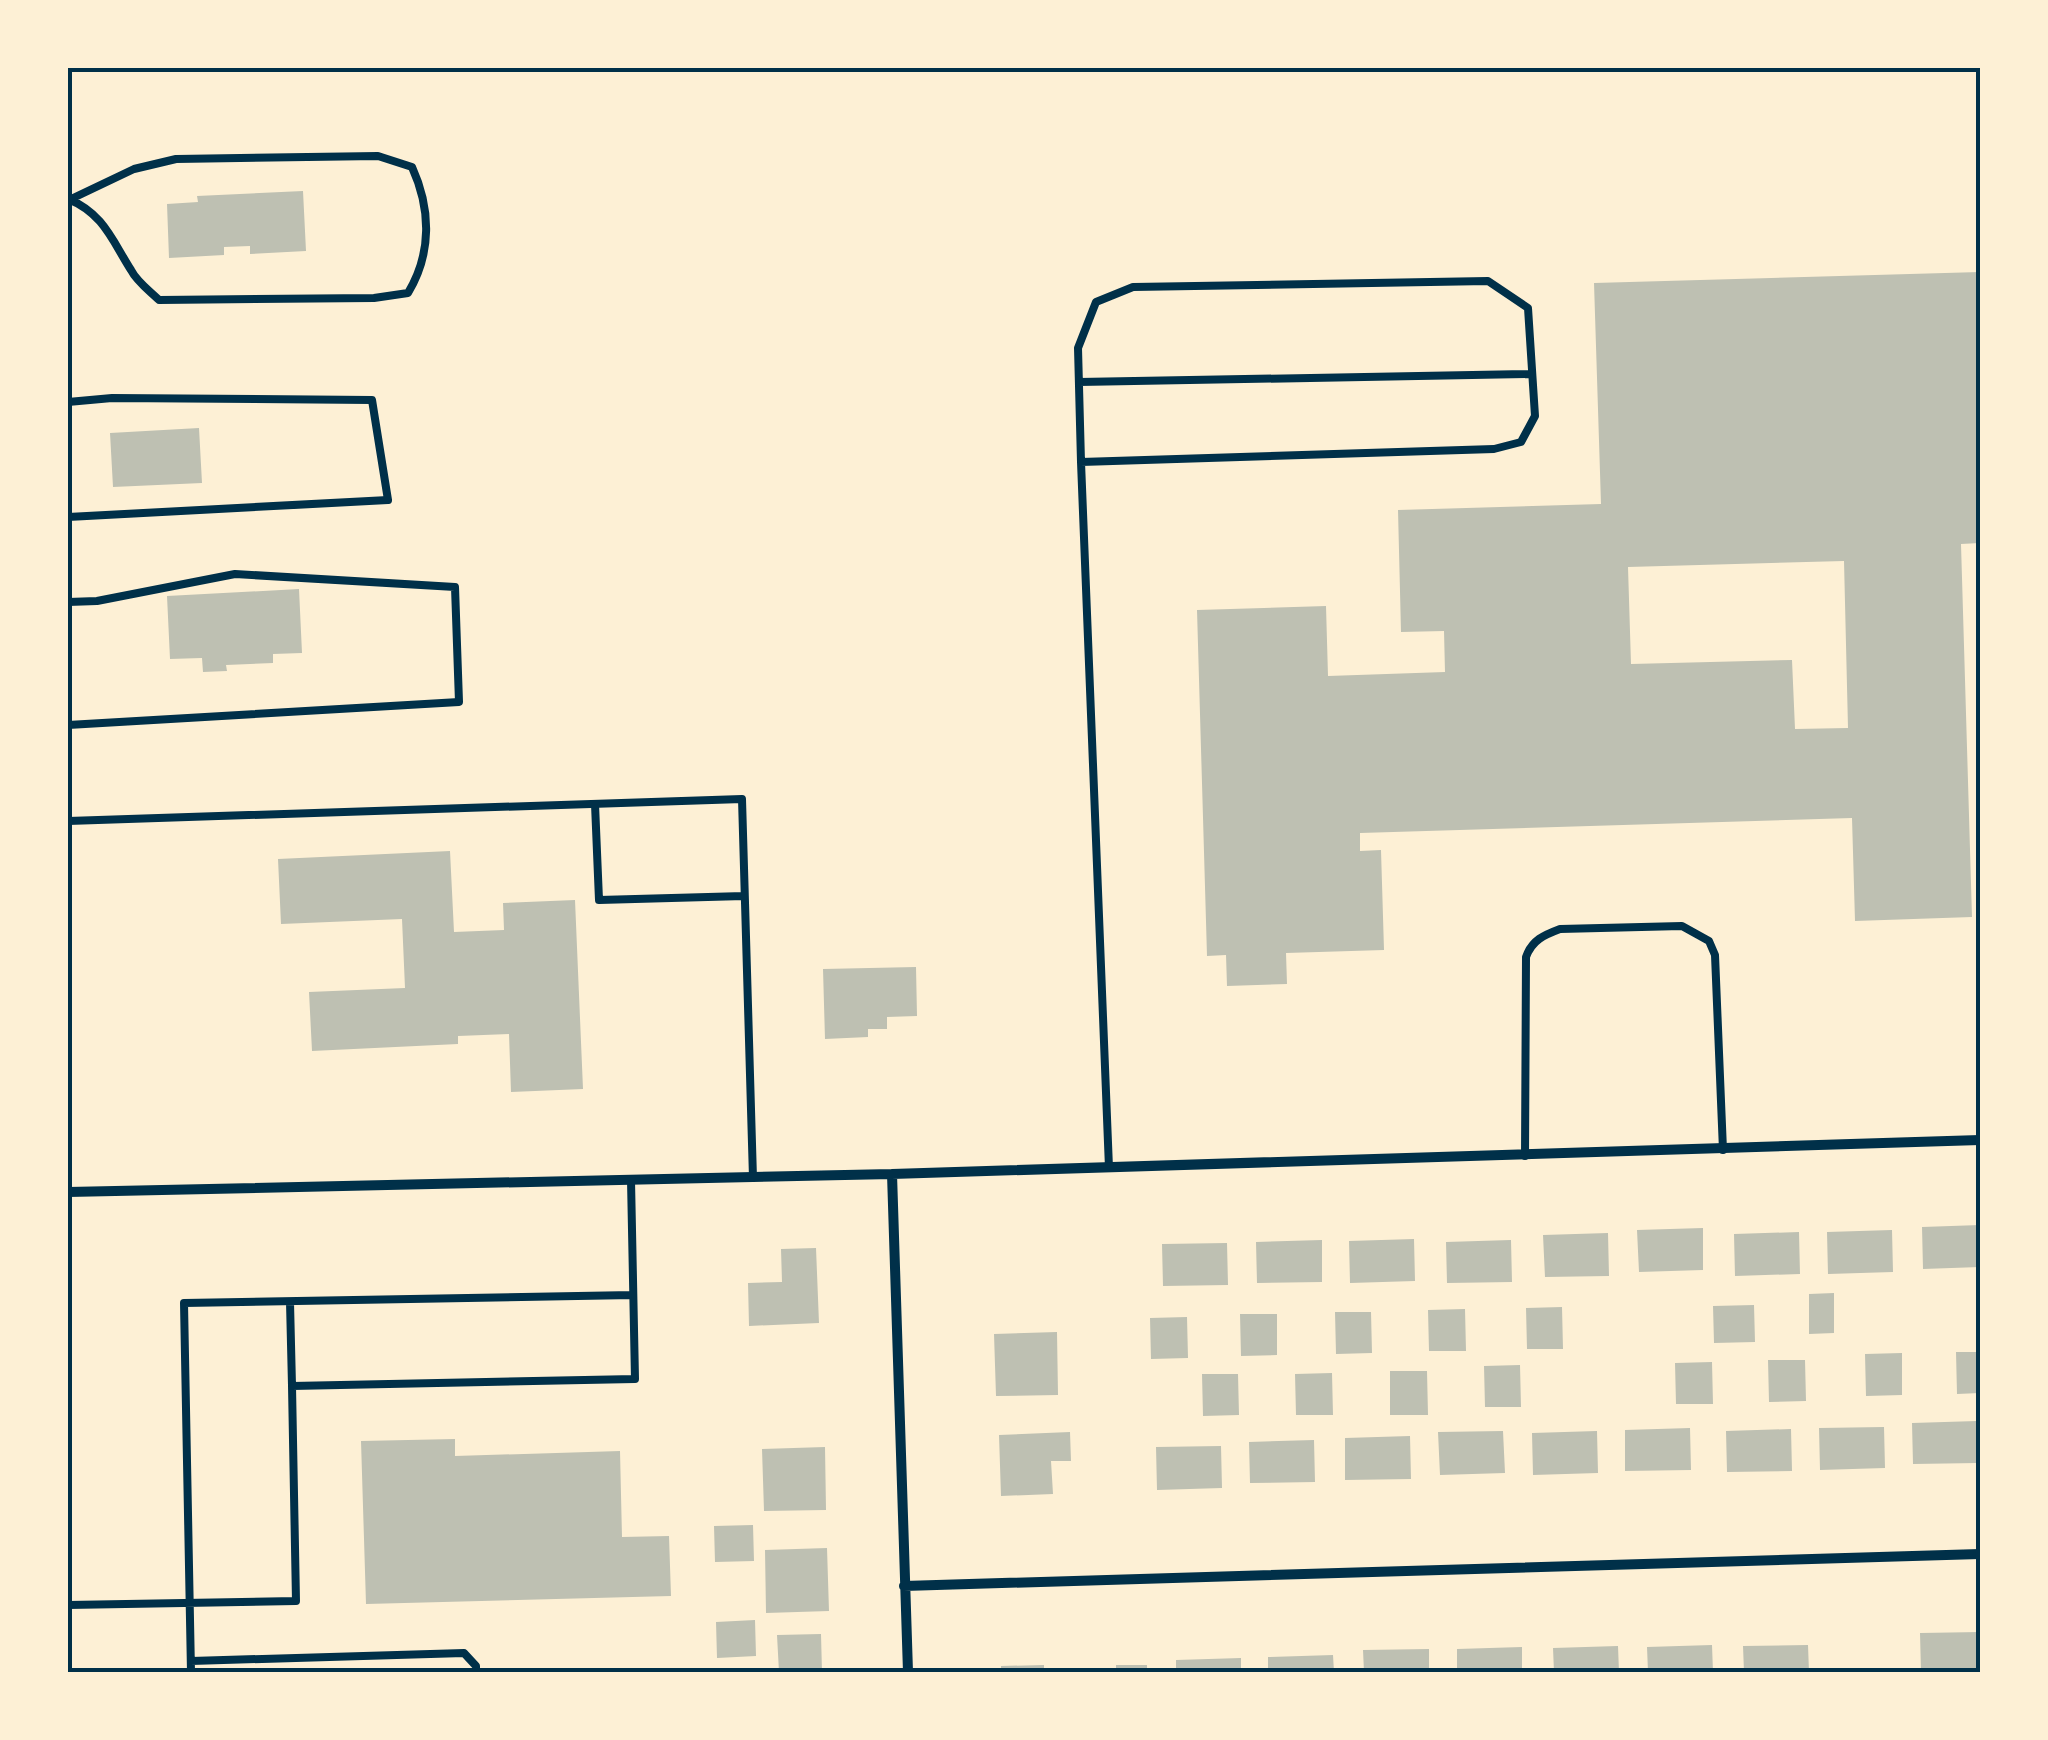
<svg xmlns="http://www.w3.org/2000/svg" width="2048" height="1740" font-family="'IBM Plex Sans',sans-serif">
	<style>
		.building { fill: #bec0b2; fill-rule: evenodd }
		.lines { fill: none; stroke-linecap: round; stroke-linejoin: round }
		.service { stroke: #003049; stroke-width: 8 }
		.minor { stroke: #003049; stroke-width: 10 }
		.neatline { fill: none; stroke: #003049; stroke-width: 4 }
	</style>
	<rect width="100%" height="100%" fill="#fdf0d5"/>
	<path class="building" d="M 303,191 L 306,251 L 250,254 L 250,246 L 224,247 L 224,255 L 169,258 L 167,204 L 198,202 L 197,196 Z
		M 1980,272 L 1980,543 L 1961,544 L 1972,917 L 1855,921 L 1852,818 L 1360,833 L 1360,851 L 1381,850 L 1384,950 L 1286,953 L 1287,984 L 1227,986 L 1226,955 L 1207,956 L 1197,610 L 1326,606 L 1328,676 L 1445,672 L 1444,631 L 1401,632 L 1398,510 L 1601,504 L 1594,283 ZM 1844,561 L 1848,728 L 1795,729 L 1792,660 L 1631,664 L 1628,567 Z
		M 199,428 L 202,483 L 113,487 L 110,433 Z
		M 299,589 L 302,653 L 273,654 L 273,663 L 226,665 L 227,671 L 203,672 L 202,658 L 170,659 L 167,596 Z
		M 450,851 L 454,932 L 504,930 L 503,903 L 575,900 L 583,1089 L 511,1092 L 509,1034 L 458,1036 L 458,1044 L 312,1051 L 309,992 L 405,988 L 402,919 L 281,924 L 278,859 Z
		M 916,967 L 917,1016 L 887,1017 L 887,1029 L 868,1029 L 868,1037 L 825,1039 L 823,969 Z
		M 1980,1225 L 1980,1267 L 1923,1269 L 1922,1227 Z
		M 1703,1228 L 1703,1270 L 1639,1272 L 1637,1230 Z
		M 1892,1230 L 1893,1272 L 1828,1274 L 1827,1232 Z
		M 1799,1232 L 1800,1274 L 1735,1276 L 1734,1234 Z
		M 1608,1233 L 1609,1276 L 1545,1277 L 1543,1235 Z
		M 1414,1239 L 1415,1281 L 1350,1283 L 1349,1241 Z
		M 1322,1240 L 1322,1282 L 1257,1283 L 1256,1242 Z
		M 1511,1240 L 1512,1282 L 1447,1283 L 1446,1242 Z
		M 1227,1243 L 1228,1285 L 1163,1286 L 1162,1244 Z
		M 816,1248 L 819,1323 L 749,1326 L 748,1283 L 782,1282 L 781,1249 Z
		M 1834,1293 L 1834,1333 L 1809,1334 L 1809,1294 Z
		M 1754,1305 L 1755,1342 L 1714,1343 L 1713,1306 Z
		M 1562,1307 L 1563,1349 L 1527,1349 L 1526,1308 Z
		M 1465,1309 L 1466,1351 L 1429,1351 L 1428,1310 Z
		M 1335,1312 L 1371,1312 L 1372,1353 L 1336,1354 Z
		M 1240,1314 L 1277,1314 L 1277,1355 L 1241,1356 Z
		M 1187,1317 L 1188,1358 L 1151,1359 L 1150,1318 Z
		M 1057,1332 L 1058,1395 L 996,1396 L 994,1334 Z
		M 1956,1352 L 1980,1352 L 1980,1393 L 1957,1394 Z
		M 1902,1353 L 1902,1395 L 1866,1396 L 1865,1354 Z
		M 1768,1360 L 1805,1360 L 1806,1401 L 1769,1402 Z
		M 1712,1362 L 1713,1404 L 1676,1404 L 1675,1363 Z
		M 1520,1365 L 1521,1407 L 1485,1407 L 1484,1366 Z
		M 1390,1371 L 1427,1371 L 1428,1415 L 1390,1415 Z
		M 1332,1373 L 1333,1415 L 1296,1415 L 1295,1374 Z
		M 1202,1374 L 1238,1374 L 1239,1415 L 1203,1416 Z
		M 1977,1421 L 1978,1463 L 1913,1464 L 1912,1423 Z
		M 1884,1427 L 1885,1468 L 1820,1470 L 1819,1428 Z
		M 1690,1428 L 1691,1470 L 1625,1471 L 1625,1430 Z
		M 1791,1429 L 1792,1471 L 1727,1472 L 1726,1431 Z
		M 1503,1431 L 1505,1473 L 1440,1475 L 1438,1432 Z
		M 1597,1431 L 1598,1473 L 1533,1475 L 1532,1433 Z
		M 1070,1432 L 1071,1461 L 1051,1461 L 1053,1494 L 1001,1496 L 999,1435 Z
		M 1410,1436 L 1411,1479 L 1345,1480 L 1345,1438 Z
		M 455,1439 L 455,1456 L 620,1451 L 622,1537 L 669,1536 L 671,1596 L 366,1604 L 361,1441 Z
		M 1314,1440 L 1315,1482 L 1250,1483 L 1249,1442 Z
		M 1221,1446 L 1222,1488 L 1157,1490 L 1156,1447 Z
		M 825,1447 L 826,1510 L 764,1511 L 762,1449 Z
		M 753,1525 L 754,1561 L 715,1562 L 714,1526 Z
		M 827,1548 L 829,1611 L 766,1613 L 765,1550 Z
		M 755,1620 L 756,1656 L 717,1658 L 716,1622 Z
		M 1980,1632 L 1980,1672 L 1921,1672 L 1920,1633 Z
		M 821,1634 L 822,1672 L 779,1672 L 777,1635 Z
		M 1712,1645 L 1713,1672 L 1648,1672 L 1647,1647 Z
		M 1808,1645 L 1809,1672 L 1744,1672 L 1743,1646 Z
		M 1618,1646 L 1619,1672 L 1554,1672 L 1553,1648 Z
		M 1522,1647 L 1522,1672 L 1457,1672 L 1457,1649 Z
		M 1429,1649 L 1429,1672 L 1364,1672 L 1363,1650 Z
		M 1333,1655 L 1334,1672 L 1268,1672 L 1268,1657 Z
		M 1241,1658 L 1241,1672 L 1176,1672 L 1176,1660 Z
		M 1044,1665 L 1044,1672 L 1001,1672 L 1001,1666 Z
		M 1116,1665 L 1147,1665 L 1147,1672 L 1116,1672 Z"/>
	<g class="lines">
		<path class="service" d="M 68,199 C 103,213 112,240 131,270 C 137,282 150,291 159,300 L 374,298 L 408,293 C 432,253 431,209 412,167 L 378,156 L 176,159 L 134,169 L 71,199
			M 1079,382 L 1532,374
			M 68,402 L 112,398 L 372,400 L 388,500 L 68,517
			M 1081,462 L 1494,449 L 1521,442 L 1535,416 L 1528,308 L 1488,281 L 1133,287 L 1096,302 L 1078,348 L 1081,462 L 1109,1168
			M 68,602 L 97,601 L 235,574 L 455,587 L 459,702 L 68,725
			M 595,804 L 599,900 L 744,896
			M 68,821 L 742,799 L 753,1178
			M 1525,1156 L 1526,957 C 1532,940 1544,935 1560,929 L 1682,926 L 1709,941 L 1715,955 L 1723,1150
			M 290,1302 L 292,1386
			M 68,1605 L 296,1601 L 292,1386 L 635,1379 L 631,1180
			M 191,1661 L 464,1653 L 476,1666 L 476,1672
			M 191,1672 L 184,1303 L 633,1295"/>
		<path class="minor" d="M 892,1174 L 908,1672
			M 68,1192 L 892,1174 L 1980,1140
			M 904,1586 L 1980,1554"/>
	</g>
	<rect width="2048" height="1740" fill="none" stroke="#fdf0d5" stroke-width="140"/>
	<rect x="70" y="70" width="1908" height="1600" class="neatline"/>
</svg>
